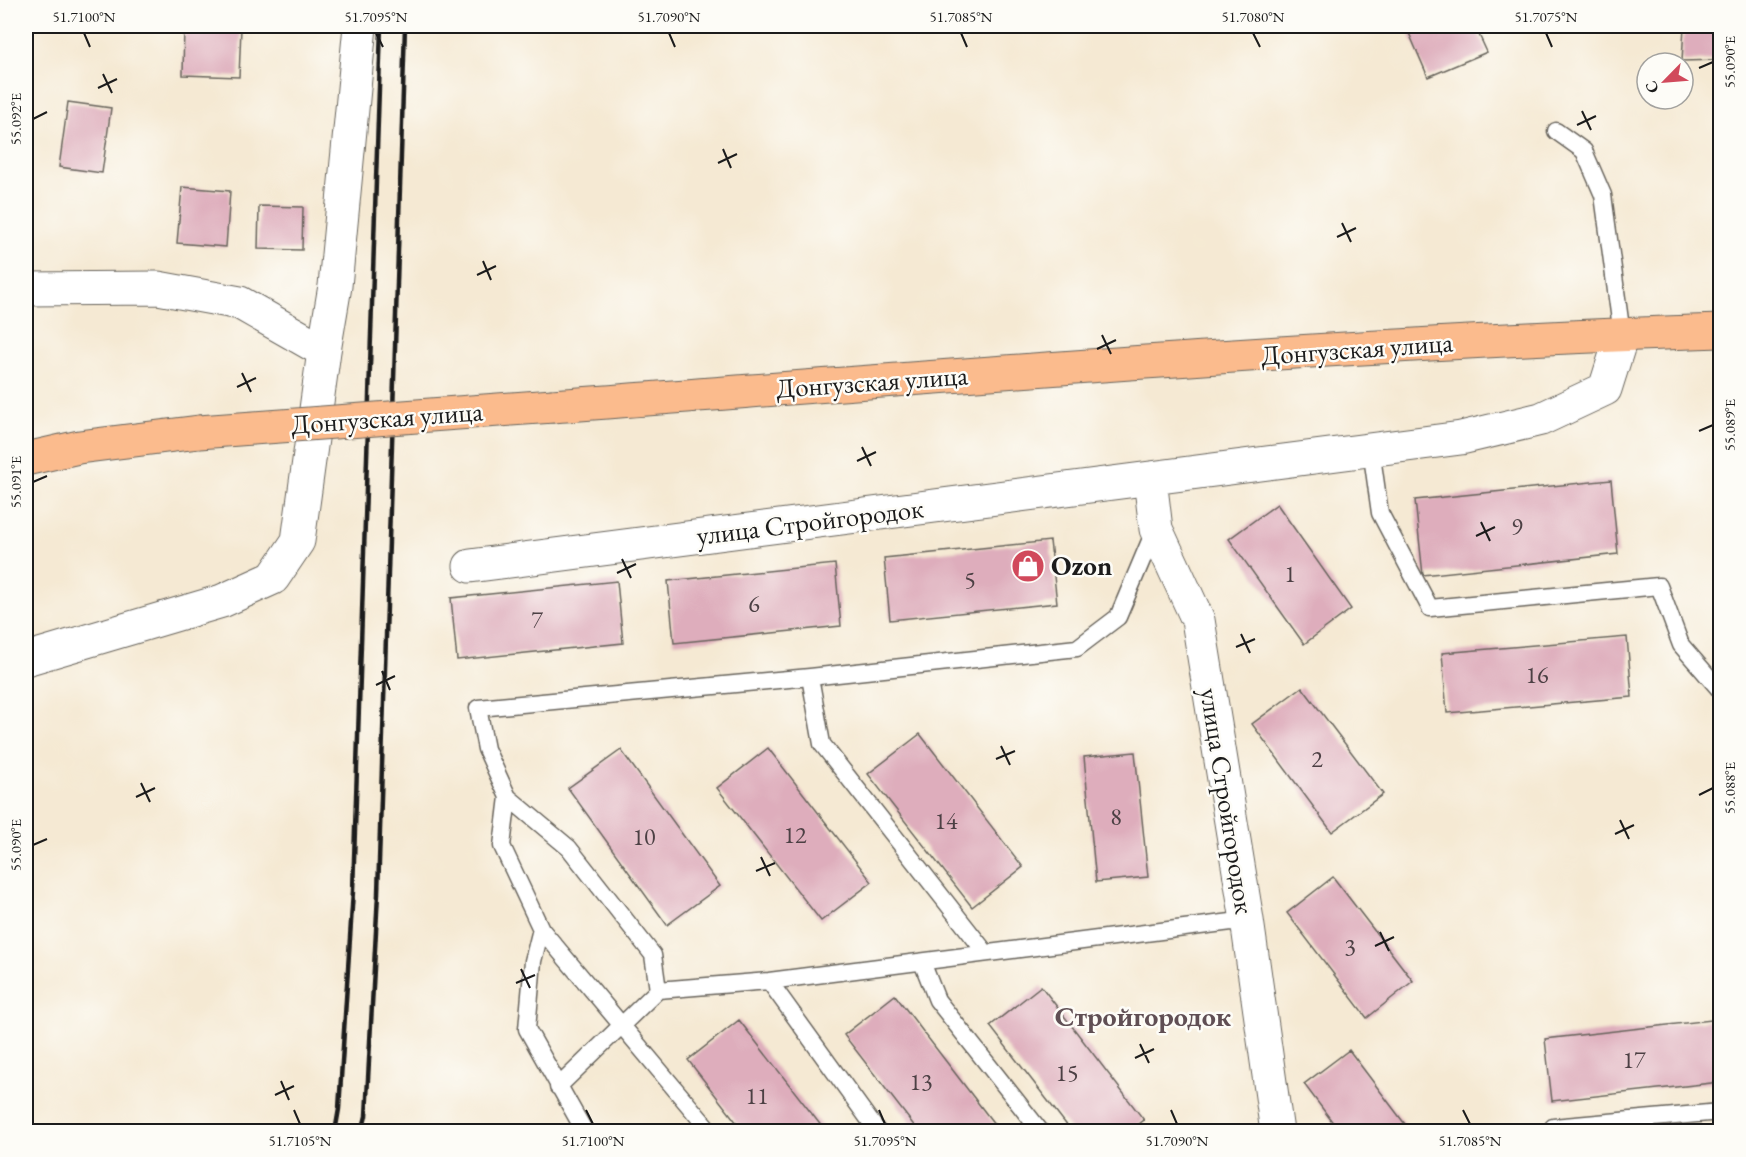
<svg xmlns="http://www.w3.org/2000/svg" width="1746" height="1157" font-family="'EB Garamond',serif">
	<style>
		.building { fill: #deadbc }
		.lines { fill: none; stroke-linecap: round; stroke-linejoin: round }
		.lane-casing { stroke: #68645c; stroke-width: 19 }
		.street-casing { stroke: #68645c; stroke-width: 35 }
		.highway-casing { stroke: #68645c; stroke-width: 35 }
		.lane { stroke: #fff; stroke-width: 16 }
		.street { stroke: #fff; stroke-width: 33 }
		.highway { stroke: #fbbb8d; stroke-width: 33 }
		.rail { stroke: #1c1c1c; stroke-width: 4.5 }
		.highway-bridge-casing { stroke: #68645c; stroke-width: 35; stroke-linecap: butt }
		.highway-bridge { stroke: #fbbb8d; stroke-width: 33 }
		.ticks { fill: none; stroke: #1c1c1c; stroke-width: 2 }
		.labels { text-anchor: middle; stroke-width: 5; stroke-linejoin: round; paint-order: stroke }
		.number-label { font-size: 24px; fill: #4c4044 }
		.street-label { font-size: 27px; fill: #1c1c1c; stroke: #fdfcf7 }
		.poi-label { font-size: 27px; font-weight: bold; fill: #1c1c1c; stroke: #fdfcf7; text-anchor: start }
		.neighbourhood-label { font-size: 28px; font-weight: bold; fill: #604f54; stroke: #fdfcf7 }
		.neatline { fill: none; stroke: #1c1c1c; stroke-width: 2 }
		.ticks-label { font-size: 15px; text-anchor: middle; fill: #1c1c1c }
	</style>
	<rect width="100%" height="100%" fill="#fdfcf7"/>
	<filter id="ink" filterUnits="userSpaceOnUse"><feTurbulence type="fractalNoise" baseFrequency=".0167" numOctaves="2"/><feDisplacementMap in="SourceGraphic" scale="12" xChannelSelector="R" yChannelSelector="G"/><feConvolveMatrix kernelMatrix="1 2 1 2 8 2 1 2 1" color-interpolation-filters="sRGB"/></filter>
	<filter id="wash" filterUnits="userSpaceOnUse"><feTurbulence type="fractalNoise" baseFrequency=".008" numOctaves="4" result="noise"/><feDisplacementMap in="SourceGraphic" scale="24" xChannelSelector="R" yChannelSelector="G"/><feGaussianBlur stdDeviation="1.35" result="paint"/><feColorMatrix in="noise" values="0 0 0 0 0 0 0 0 0 0 0 0 0 0 0 0 0 1.4 0 .05"/><feComposite in="paint" operator="in"/></filter>
	<g filter="url(#wash)">
		<rect width="100%" height="100%" fill="#f5e9d3"/>
		<g id="blocks">
			<path class="building" d="M 184,26 L 241,28 L 239,77 L 183,75 Z
				M 1406,26 L 1475,26 L 1487,52 L 1428,77 Z
				M 1684,26 L 1720,26 L 1720,60 L 1682,61 Z
				M 68,102 L 111,108 L 102,173 L 59,167 Z
				M 182,187 L 230,191 L 226,247 L 177,243 Z
				M 259,206 L 303,207 L 302,250 L 258,249 Z
				M 1611,480 L 1618,554 L 1423,575 L 1415,500 Z
				M 1277,504 L 1351,609 L 1304,644 L 1229,539 Z
				M 1050,541 L 1057,603 L 890,620 L 884,558 Z
				M 835,564 L 841,626 L 674,643 L 668,581 Z
				M 617,581 L 623,643 L 457,660 L 451,598 Z
				M 1627,637 L 1632,697 L 1447,713 L 1442,653 Z
				M 1302,687 L 1383,794 L 1332,832 L 1252,724 Z
				M 920,734 L 1023,867 L 972,907 L 868,774 Z
				M 768,748 L 872,882 L 821,921 L 717,788 Z
				M 621,750 L 720,886 L 667,925 L 568,788 Z
				M 1135,752 L 1148,877 L 1096,882 L 1084,757 Z
				M 1333,877 L 1413,981 L 1367,1018 L 1287,913 Z
				M 1041,986 L 1144,1120 L 1129,1132 L 1072,1132 L 990,1026 Z
				M 895,995 L 998,1129 L 995,1132 L 919,1132 L 844,1035 Z
				M 1720,1019 L 1720,1082 L 1552,1101 L 1545,1039 Z
				M 739,1020 L 826,1132 L 744,1132 L 688,1060 Z
				M 1349,1050 L 1411,1132 L 1340,1132 L 1304,1084 Z"/>
		</g>
	</g>
	<g filter="url(#ink)">
		<use href="#blocks" fill-opacity="0" stroke="#68645c" stroke-width="1.5"/>
		<g class="lines">
			<defs>
				<path id="lane" d="M 1556,131 L 1584,151 L 1603,195 L 1622,335
					M 1371,449 L 1380,513 L 1430,608 L 1659,586 L 1681,645 L 1720,690
					M 810,677 L 822,744 L 986,953
					M 508,797 L 569,848 L 653,955 L 658,990
					M 541,929 L 711,1132
					M 922,962 L 937,1000 L 1041,1132
					M 769,981 L 878,1132
					M 558,1087 L 658,990 L 769,981 L 1247,920
					M 1553,1127 L 1720,1112
					M 585,1132 L 527,1029 L 533,961 L 541,929 L 502,846 L 508,797 L 486,749 L 478,708 L 810,677 L 1077,648 L 1118,617 L 1155,529"/>
				<path id="street" d="M 26,289 L 158,288 L 240,303 L 324,351
					M 1150,479 L 1156,529 L 1198,620 L 1247,920 L 1277,1132
					M 470,566 L 1461,438 L 1541,419 L 1605,389 L 1622,335
					M 26,659 L 222,601 L 273,578 L 298,541 L 324,351 L 335,286 L 360,26"/>
				<path id="highway" d="M 553,406 C 942,377 1331,344 1720,331
					M 26,459 L 79,447 L 199,432"/>
			</defs>
			<use href="#lane" class="lane-casing"/>
			<use href="#street" class="street-casing"/>
			<use href="#highway" class="highway-casing"/>
			<use href="#lane" class="lane"/>
			<use href="#street" class="street"/>
			<use href="#highway" class="highway"/>
			<path class="rail" d="M 335,1132 L 339,1109 L 353,891 L 381,26
				M 362,1132 L 366,1116 L 378,894 L 405,26"/>
			<defs>
				<path id="highway-bridge" d="M 199,432 L 553,406"/>
			</defs>
			<use href="#highway-bridge" class="highway-bridge-casing"/>
			<use href="#highway-bridge" class="highway-bridge"/>
		</g>
	</g>
	<path class="ticks" d="M 84,33 L 90,47M 376,33 L 383,47M 669,33 L 675,47M 961,33 L 967,47M 1253,33 L 1260,47M 1546,33 L 1552,47M 1699,68 L 1713,62M 103,74 L 112,93M 98,88 L 117,79M 1582,111 L 1591,130M 33,119 L 47,112M 1577,125 L 1596,116M 723,149 L 731,168M 718,163 L 737,154M 1342,223 L 1351,242M 1337,237 L 1356,228M 483,261 L 491,280M 477,275 L 496,266M 1102,335 L 1111,354M 1097,349 L 1116,340M 242,373 L 251,392M 237,387 L 256,378M 1699,431 L 1713,425M 862,447 L 871,466M 857,461 L 876,452M 33,482 L 47,476M 1481,522 L 1490,541M 1476,536 L 1495,527M 622,559 L 631,578M 617,573 L 636,564M 1241,634 L 1250,653M 1236,647 L 1255,639M 382,671 L 390,690M 376,685 L 395,676M 1001,746 L 1010,765M 996,759 L 1015,751M 141,783 L 150,802M 1699,795 L 1713,788M 136,797 L 155,788M 1620,820 L 1629,839M 1615,834 L 1634,825M 33,845 L 47,839M 761,857 L 770,876M 756,871 L 775,863M 1380,932 L 1389,951M 1375,946 L 1394,937M 521,969 L 530,988M 516,983 L 535,975M 1140,1044 L 1149,1063M 1135,1058 L 1154,1049M 281,1081 L 289,1100M 275,1095 L 294,1086M 294,1110 L 300,1124M 586,1110 L 593,1124M 879,1110 L 885,1124M 1171,1110 L 1177,1124M 1463,1110 L 1470,1124"/>
	<defs>
		<symbol id="shop-disc" viewBox="-11 -11 22 22"><circle r="9.5" fill="#d1495b" stroke="#fdfcf7"/><path d="M-5-2.5h2.3a2.7 3.5 0 0 1 5.4 0H5L5.5 6h-11ZM-1.5-2.5h3a1.5 2.3 0 0 0-3 0Z" fill="#fff"/></symbol>
	</defs>
	<g fill-rule="evenodd">
		<use href="#shop-disc" x="1009" y="547" width="38" height="38"/>
	</g>
	<g class="labels">
		<g class="number-label">
			<text x="1517" y="535">9</text>
			<text x="1290" y="582">1</text>
			<text x="970" y="588">5</text>
			<text x="754" y="612">6</text>
			<text x="537" y="628">7</text>
			<text x="1537" y="683">16</text>
			<text x="1317" y="767">2</text>
			<text x="1116" y="825">8</text>
			<text x="946" y="829">14</text>
			<text x="795" y="843">12</text>
			<text x="644" y="845">10</text>
			<text x="1350" y="955">3</text>
			<text x="1634" y="1068">17</text>
			<text x="1067" y="1081">15</text>
			<text x="921" y="1090">13</text>
			<text x="757" y="1104">11</text>
		</g>
		<g class="street-label">
			<text transform="translate(1357 349) rotate(-4)" y="9">Донгузская улица</text>
			<text transform="translate(872 382) rotate(-4)" y="9">Донгузская улица</text>
			<text transform="translate(387 418) rotate(-4)" y="9">Донгузская улица</text>
			<text transform="translate(810 522) rotate(-7)" y="9">улица Стройгородок</text>
			<text transform="translate(1227 801) rotate(81)" y="9">улица Стройгородок</text>
		</g>
		<g class="poi-label">
			<text x="1051" y="575">Ozon</text>
		</g>
		<g class="neighbourhood-label">
			<text x="1143" y="1026">Стройгородок</text>
		</g>
	</g>
	<rect width="1746" height="1157" fill="none" stroke="#fdfcf7" stroke-width="66"/>
	<g transform="translate(1665 81) rotate(245)"><circle r="28" fill="#fdfcf7" stroke="#a3a29f" stroke-width="1.5"/>
	<path d="M0-4.5L10 22L0 15L-10 22Z" fill="#d1495b"/>
	<text y="-9" font-size="16" font-weight="bold" text-anchor="middle" fill="#1c1c1c">С</text>
	</g>
	<rect x="33" y="33" width="1680" height="1091" class="neatline"/>
	<g class="ticks-label">
		<text x="84" y="22">51.7100°N</text>
		<text x="376" y="22">51.7095°N</text>
		<text x="669" y="22">51.7090°N</text>
		<text x="961" y="22">51.7085°N</text>
		<text x="1253" y="22">51.7080°N</text>
		<text x="1546" y="22">51.7075°N</text>
		<text transform="translate(1730 62) rotate(-90)" y="5">55.090°E</text>
		<text transform="translate(16 119) rotate(-90)" y="5">55.092°E</text>
		<text transform="translate(1730 425) rotate(-90)" y="5">55.089°E</text>
		<text transform="translate(16 482) rotate(-90)" y="5">55.091°E</text>
		<text transform="translate(1730 788) rotate(-90)" y="5">55.088°E</text>
		<text transform="translate(16 845) rotate(-90)" y="5">55.090°E</text>
		<text x="300" y="1146">51.7105°N</text>
		<text x="593" y="1146">51.7100°N</text>
		<text x="885" y="1146">51.7095°N</text>
		<text x="1177" y="1146">51.7090°N</text>
		<text x="1470" y="1146">51.7085°N</text>
	</g>
</svg>
